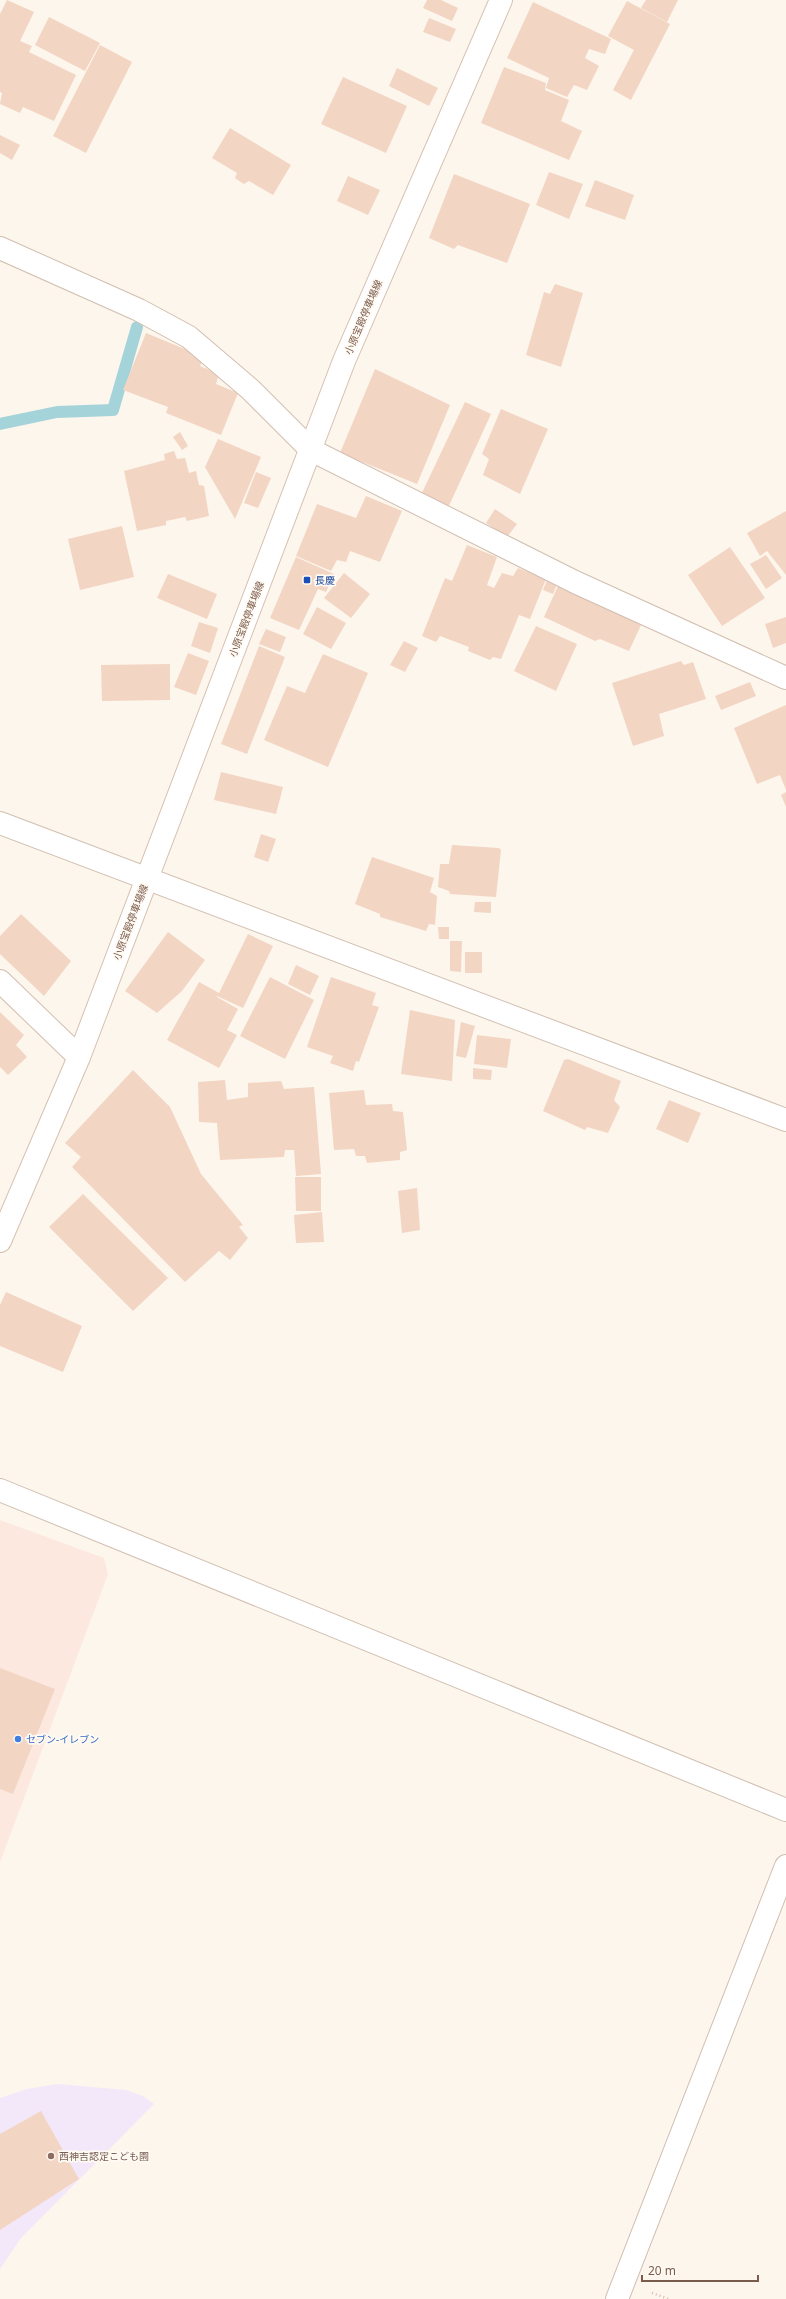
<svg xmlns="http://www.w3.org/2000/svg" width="786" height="2299" font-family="'Noto Sans','Noto Sans JP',sans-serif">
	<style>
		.commercial { fill: #fde8e0 }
		.education { fill: #f3e8fa }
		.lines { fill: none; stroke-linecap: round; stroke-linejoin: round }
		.stream { stroke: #a5d3da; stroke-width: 12 }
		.building { fill: #f3d5c3 }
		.minor-casing { stroke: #d1beb0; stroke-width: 24 }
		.secondary-casing { stroke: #d6c0b0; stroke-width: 24 }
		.path { stroke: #d9b8a5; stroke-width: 2.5; stroke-dasharray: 1 3; stroke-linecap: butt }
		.minor { stroke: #fff; stroke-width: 22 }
		.secondary { stroke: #fff; stroke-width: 22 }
		.transit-dot { fill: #1a4fb4; stroke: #fffaf3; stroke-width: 1.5 }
		.shop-dot { fill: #3f7fe0; stroke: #fffaf3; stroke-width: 1.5 }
		.education-dot { fill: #8d6e63; stroke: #fffaf3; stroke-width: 1.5 }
		.labels { text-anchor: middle; stroke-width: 3.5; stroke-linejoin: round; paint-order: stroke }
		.street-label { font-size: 10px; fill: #7a5c4d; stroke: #fffaf3 }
		.transit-label { font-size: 10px; fill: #164399; stroke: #fffaf3; text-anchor: start }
		.shop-label { font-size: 10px; fill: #366cbe; stroke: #fffaf3; text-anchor: start }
		.education-label { font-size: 10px; fill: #785e54; stroke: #fffaf3; text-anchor: start }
	</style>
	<rect width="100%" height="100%" fill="#fdf6ec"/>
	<path class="commercial" d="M 0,1520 L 104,1558 L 108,1574 L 0,1862 Z"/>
	<path class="education" d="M 58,2084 L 126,2090 L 143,2096 L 154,2104 L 21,2238 L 0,2269 L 0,2098 L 27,2089 Z"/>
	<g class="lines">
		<path class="stream" d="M 0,424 L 57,412 L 113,410 L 137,327"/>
	</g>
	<path class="building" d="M 7,0 L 34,12 L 20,41 L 32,46 L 29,52 L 76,75 L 54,121 L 23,107 L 20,113 L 0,104 L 2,93 L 0,92 L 0,14 Z
		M 427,0 L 441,0 L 458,8 L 452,21 L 423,8 Z
		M 646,0 L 678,0 L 667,22 L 641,8 Z
		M 627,1 L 670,24 L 631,100 L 613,90 L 634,50 L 608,36 Z
		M 533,2 L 611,39 L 605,54 L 589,49 L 585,58 L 599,66 L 587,90 L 574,85 L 567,97 L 546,88 L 549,78 L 507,58 Z
		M 49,17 L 100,43 L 85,71 L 35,45 Z
		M 429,18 L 456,29 L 450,42 L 423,32 Z
		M 100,45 L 132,62 L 86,153 L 53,136 Z
		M 504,67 L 546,83 L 545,90 L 569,100 L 561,121 L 582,131 L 569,160 L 481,123 Z
		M 397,68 L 438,88 L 429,106 L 389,86 Z
		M 343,77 L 407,106 L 386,153 L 321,124 Z
		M 230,128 L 291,165 L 273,195 L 249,181 L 244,184 L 235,178 L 237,173 L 212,158 Z
		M 0,135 L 20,145 L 12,160 L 0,153 Z
		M 549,172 L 583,184 L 569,219 L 536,205 Z
		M 454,174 L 530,204 L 507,263 L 458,245 L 454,249 L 429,238 Z
		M 348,176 L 380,190 L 368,215 L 337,201 Z
		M 595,180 L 634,195 L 625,220 L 585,206 Z
		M 555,284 L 583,293 L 561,367 L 526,355 L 544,292 L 550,294 Z
		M 146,333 L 192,352 L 191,355 L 203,360 L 200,366 L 219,374 L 216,384 L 238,393 L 221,435 L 166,413 L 168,407 L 123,390 Z
		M 375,369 L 450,405 L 417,484 L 340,453 Z
		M 465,402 L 491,414 L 448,508 L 420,497 Z
		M 501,409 L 548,429 L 520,494 L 483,475 L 489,459 L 482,454 Z
		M 180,432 L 188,446 L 182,450 L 173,437 Z
		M 218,439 L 261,457 L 235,519 L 205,467 Z
		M 174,451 L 177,459 L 185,458 L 189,473 L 196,471 L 199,485 L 204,486 L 209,516 L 187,521 L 185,517 L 166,521 L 166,525 L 137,531 L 124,471 L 165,460 L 164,454 Z
		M 256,472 L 271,478 L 258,508 L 244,503 Z
		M 366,496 L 402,511 L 380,562 L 350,551 L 346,562 L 337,560 L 331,571 L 296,556 L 317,504 L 356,518 Z
		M 495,509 L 517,524 L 507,537 L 486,523 Z
		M 786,511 L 786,575 L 767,551 L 760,556 L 747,533 Z
		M 122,526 L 134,577 L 80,590 L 68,539 Z
		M 467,545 L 497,557 L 487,585 L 494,588 L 502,573 L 513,576 L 518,568 L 546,579 L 530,619 L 519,615 L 501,659 L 493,657 L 490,660 L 468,651 L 469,647 L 440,636 L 436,642 L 422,636 L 445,578 L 452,581 Z
		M 730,547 L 765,598 L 722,626 L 688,575 Z
		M 766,555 L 782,578 L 766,589 L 750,564 Z
		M 296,557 L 334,574 L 326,592 L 318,589 L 299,630 L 270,618 Z
		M 344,573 L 370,594 L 351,618 L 324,598 Z
		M 168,574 L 217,594 L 207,619 L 157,598 Z
		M 547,580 L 557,584 L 553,594 L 543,590 Z
		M 558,586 L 641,625 L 629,651 L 600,639 L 595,641 L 544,617 Z
		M 317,607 L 346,623 L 331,649 L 303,634 Z
		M 786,617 L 786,643 L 773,648 L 765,624 Z
		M 199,622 L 218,628 L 210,653 L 191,646 Z
		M 536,626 L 577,644 L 556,691 L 514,671 Z
		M 266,629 L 286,637 L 280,652 L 259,644 Z
		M 404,641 L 418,648 L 405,672 L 390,665 Z
		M 259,646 L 285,657 L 247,754 L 221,744 Z
		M 188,653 L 209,661 L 196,695 L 174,687 Z
		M 323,654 L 368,673 L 328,767 L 264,740 L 287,686 L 305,693 Z
		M 681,661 L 684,665 L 693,662 L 706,699 L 659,714 L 664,736 L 633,746 L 612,683 Z
		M 170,664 L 170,700 L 102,701 L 101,665 Z
		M 750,682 L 756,696 L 721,710 L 715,696 Z
		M 786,705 L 786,790 L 780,775 L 757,784 L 734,728 Z
		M 221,772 L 283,787 L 276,814 L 214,800 Z
		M 786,792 L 786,807 L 781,795 Z
		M 261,834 L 276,839 L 268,862 L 254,857 Z
		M 452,845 L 499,848 L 501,850 L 496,897 L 450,894 L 449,891 L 438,887 L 440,864 L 449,864 Z
		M 372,857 L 434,878 L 430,892 L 437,896 L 435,925 L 429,924 L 426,931 L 380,917 L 380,914 L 355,904 Z
		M 475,902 L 491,902 L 491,913 L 474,912 Z
		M 21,914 L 71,961 L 44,996 L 0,954 L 0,936 Z
		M 438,927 L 449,927 L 449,939 L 439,939 Z
		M 168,932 L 205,960 L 182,991 L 157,1013 L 125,991 Z
		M 248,934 L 273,946 L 243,1008 L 217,996 L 217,997 L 238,1009 L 227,1030 L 237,1035 L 219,1068 L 167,1040 L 199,982 L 219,993 Z
		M 450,941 L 462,941 L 461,972 L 450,971 Z
		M 465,952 L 482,952 L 482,973 L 465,973 Z
		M 296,965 L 319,976 L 310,995 L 288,984 Z
		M 270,977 L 314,1000 L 285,1059 L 240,1036 Z
		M 331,977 L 376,993 L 372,1005 L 379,1007 L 359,1062 L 356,1061 L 353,1071 L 330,1063 L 333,1056 L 307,1047 Z
		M 410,1010 L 455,1020 L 452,1081 L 401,1074 Z
		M 0,1012 L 24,1035 L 16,1045 L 27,1057 L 8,1075 L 0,1067 Z
		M 461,1022 L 475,1026 L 466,1058 L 456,1056 Z
		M 477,1035 L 511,1039 L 507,1068 L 474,1064 Z
		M 568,1059 L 621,1081 L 614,1100 L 620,1107 L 608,1133 L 587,1127 L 585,1130 L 543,1111 L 564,1060 Z
		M 473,1068 L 492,1070 L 491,1080 L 473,1079 Z
		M 133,1070 L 170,1107 L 201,1174 L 243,1225 L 239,1227 L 248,1238 L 230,1260 L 219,1251 L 185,1282 L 72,1167 L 81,1157 L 65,1143 Z
		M 225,1080 L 227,1100 L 248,1097 L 248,1083 L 281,1081 L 284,1089 L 314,1087 L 321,1174 L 296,1176 L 294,1150 L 285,1150 L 284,1157 L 220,1160 L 217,1123 L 199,1122 L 198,1082 Z
		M 364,1090 L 366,1105 L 392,1104 L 393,1111 L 403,1112 L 407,1150 L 400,1152 L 400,1160 L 367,1163 L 365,1156 L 356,1156 L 354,1149 L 334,1150 L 329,1093 Z
		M 669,1100 L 701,1113 L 688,1143 L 656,1129 Z
		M 295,1177 L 321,1177 L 321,1211 L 296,1211 Z
		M 417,1188 L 420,1230 L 402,1233 L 398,1191 Z
		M 83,1194 L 168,1278 L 133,1311 L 49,1227 Z
		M 322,1212 L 324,1242 L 296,1243 L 294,1215 Z
		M 6,1292 L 82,1326 L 63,1372 L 0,1346 L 0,1305 Z
		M 0,1668 L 55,1689 L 13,1794 L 0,1789 Z
		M 41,2111 L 79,2179 L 0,2230 L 0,2134 Z"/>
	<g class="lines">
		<defs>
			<path id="minor" d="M 0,248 L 139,310 L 189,337 L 251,390 L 311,450 L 575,582 L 786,678
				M 0,823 L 786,1120
				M 0,981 L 79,1057
				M 0,1490 L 786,1810
				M 617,2299 L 786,1866"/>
			<path id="secondary" d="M 0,1241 L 79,1057 L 344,361 L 501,0"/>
		</defs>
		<use href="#minor" class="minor-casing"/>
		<use href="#secondary" class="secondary-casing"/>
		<path class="path" d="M 652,2293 L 669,2299"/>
		<use href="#minor" class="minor"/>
		<use href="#secondary" class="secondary"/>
	</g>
	<rect class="transit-dot" x="303" y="576" width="8" height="8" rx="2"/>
	<circle class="shop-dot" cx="18" cy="1739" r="4"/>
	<circle class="education-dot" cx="51" cy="2156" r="4"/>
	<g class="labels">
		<g class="street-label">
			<text transform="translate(363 317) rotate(-67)" y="4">小原宝殿停車場線</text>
			<text transform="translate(246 619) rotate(-69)" y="4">小原宝殿停車場線</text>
			<text transform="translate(130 922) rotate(-69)" y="4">小原宝殿停車場線</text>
		</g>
		<g class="transit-label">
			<text x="315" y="584">長慶</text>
		</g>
		<g class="shop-label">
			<text x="26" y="1743">セブン-イレブン</text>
		</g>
		<g class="education-label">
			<text x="59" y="2160">西神吉認定こども園</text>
		</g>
	</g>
	<path d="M642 2275v6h116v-6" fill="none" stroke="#7a5c4d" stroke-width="2"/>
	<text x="648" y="2275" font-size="12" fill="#7a5c4d" stroke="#fffaf3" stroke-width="3" paint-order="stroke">20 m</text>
</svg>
